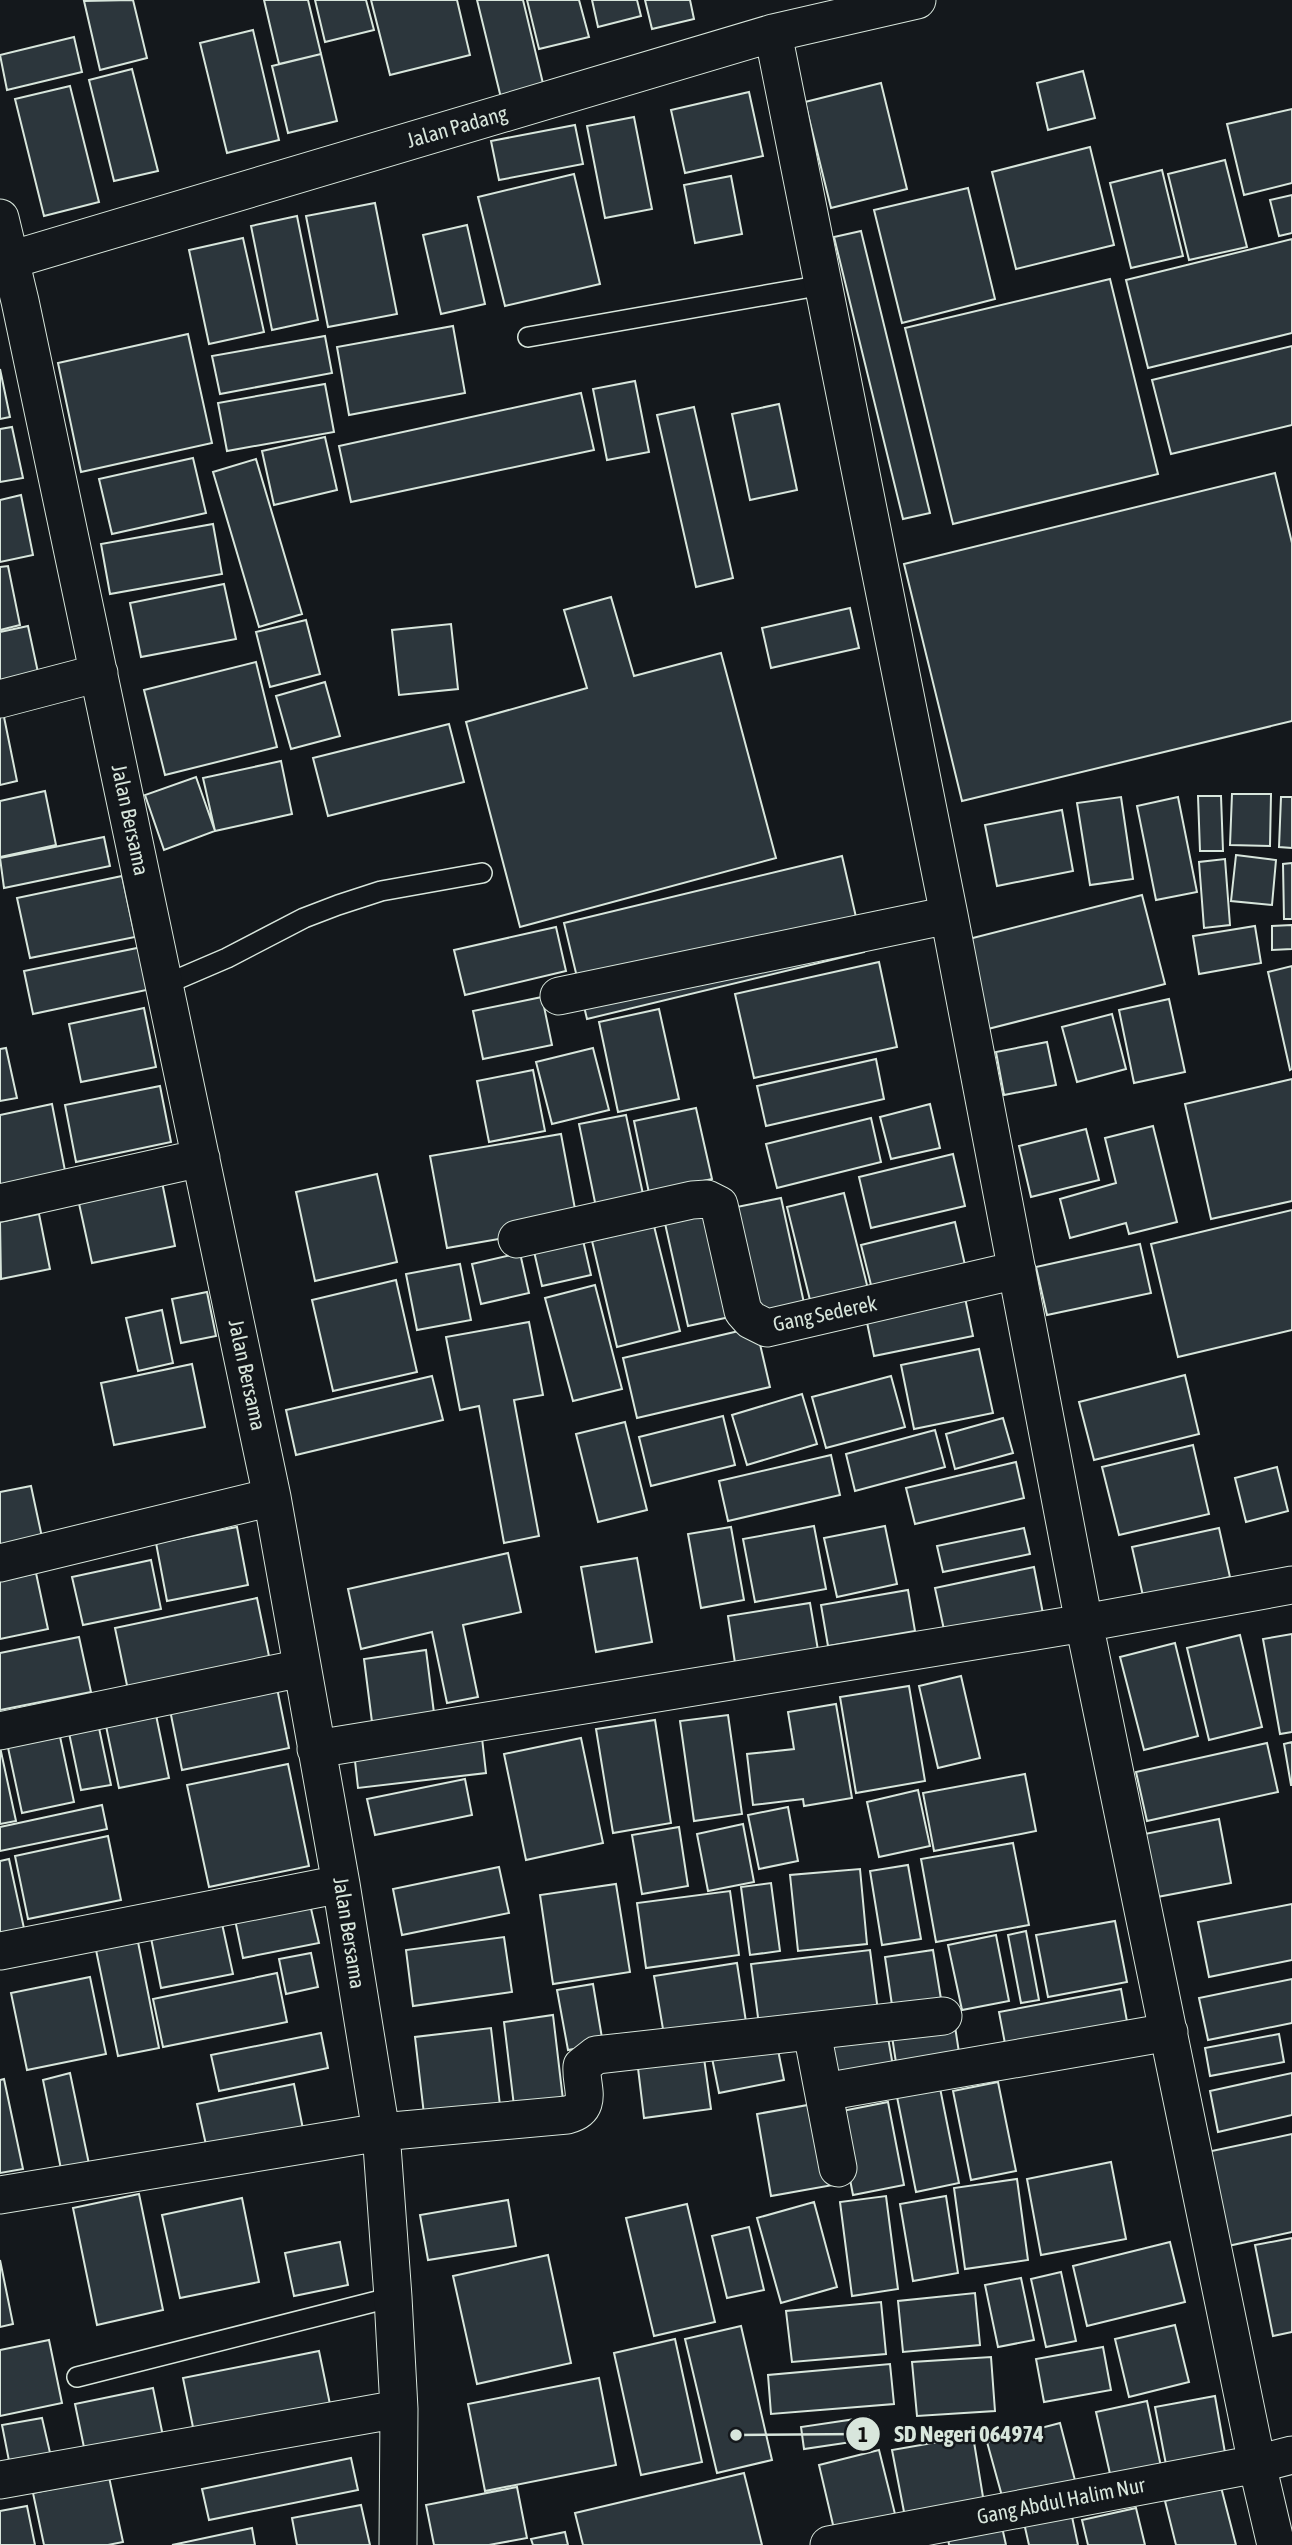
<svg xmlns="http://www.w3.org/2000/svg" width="1292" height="2545" font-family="'Asap Condensed',sans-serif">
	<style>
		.building { fill: #2c363c; stroke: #d8e6dc; stroke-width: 2 }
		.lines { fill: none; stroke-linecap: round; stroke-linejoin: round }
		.lane-casing { stroke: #d8e6dc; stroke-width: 22 }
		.street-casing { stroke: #d8e6dc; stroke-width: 39 }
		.lane { stroke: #14181c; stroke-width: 19 }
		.street { stroke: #14181c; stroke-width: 37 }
		.labels { text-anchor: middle; stroke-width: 5; stroke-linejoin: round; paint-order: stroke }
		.street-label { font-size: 21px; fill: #d8e6dc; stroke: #14181c }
		.leader { fill: none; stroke: #d8e6dc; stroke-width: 2.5 }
		.callout-dot { fill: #d8e6dc; stroke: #14181c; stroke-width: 2.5 }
		.mark-label { font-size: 21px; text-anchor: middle; font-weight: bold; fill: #111 }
		.callout-label { font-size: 23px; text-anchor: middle; font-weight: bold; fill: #d8e6dc; stroke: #14181c; stroke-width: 5; stroke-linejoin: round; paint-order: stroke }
	</style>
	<rect width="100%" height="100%" fill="#14181c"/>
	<path class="building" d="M 133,0 L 147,58 L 100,70 L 84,1 Z
		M 264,0 L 308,0 L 321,54 L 279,64 Z
		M 315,0 L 366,0 L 374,30 L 325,42 Z
		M 371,0 L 457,0 L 470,55 L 390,75 Z
		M 477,0 L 523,0 L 546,96 L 503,106 Z
		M 527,0 L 579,0 L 589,37 L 539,49 Z
		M 592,0 L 637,0 L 641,16 L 598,27 Z
		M 645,0 L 690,0 L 694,19 L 652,29 Z
		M 253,30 L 279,140 L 227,153 L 200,43 Z
		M 74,37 L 82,72 L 7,90 L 0,55 Z
		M 321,54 L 337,121 L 288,133 L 272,66 Z
		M 132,69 L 158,171 L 114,181 L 89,80 Z
		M 1083,71 L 1095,118 L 1048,130 L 1037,83 Z
		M 881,83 L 907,189 L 831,208 L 805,102 Z
		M 70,86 L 99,202 L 44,216 L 15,99 Z
		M 749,92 L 763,156 L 685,173 L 671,110 Z
		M 1292,109 L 1292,183 L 1244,195 L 1227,124 Z
		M 634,117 L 652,209 L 605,218 L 587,126 Z
		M 575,125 L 583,164 L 499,180 L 491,141 Z
		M 1090,147 L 1114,245 L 1016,269 L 992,172 Z
		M 1225,160 L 1247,247 L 1189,260 L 1168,174 Z
		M 1162,170 L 1183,256 L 1131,268 L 1110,183 Z
		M 574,174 L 600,284 L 505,306 L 478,197 Z
		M 731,176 L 742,234 L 695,243 L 684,185 Z
		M 968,188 L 995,299 L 902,323 L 874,210 Z
		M 1292,195 L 1292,233 L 1279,236 L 1270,200 Z
		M 375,203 L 397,314 L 328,327 L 306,216 Z
		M 297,216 L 318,320 L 272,330 L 251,226 Z
		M 467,225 L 485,304 L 441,314 L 423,235 Z
		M 861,231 L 930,513 L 903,519 L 834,237 Z
		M 243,238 L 264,332 L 209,344 L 189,250 Z
		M 1292,239 L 1292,333 L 1148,368 L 1126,280 Z
		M 1110,279 L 1158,474 L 953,524 L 905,328 Z
		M 453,326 L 465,393 L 349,415 L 337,347 Z
		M 188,334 L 212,443 L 81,472 L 58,363 Z
		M 325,336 L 332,373 L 220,394 L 212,356 Z
		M 1292,346 L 1292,425 L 1171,454 L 1152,380 Z
		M 0,369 L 10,417 L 0,419 Z
		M 635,381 L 649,452 L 607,460 L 593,389 Z
		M 325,384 L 334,432 L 227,451 L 218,403 Z
		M 581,393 L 594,450 L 351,502 L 339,446 Z
		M 779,404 L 797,490 L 750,500 L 732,414 Z
		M 694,407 L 733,578 L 696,587 L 657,415 Z
		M 12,427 L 23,478 L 0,482 L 0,429 Z
		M 325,437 L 337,490 L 274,505 L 262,451 Z
		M 193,458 L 206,513 L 112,534 L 99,479 Z
		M 256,459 L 302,614 L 259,627 L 213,472 Z
		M 1275,473 L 1292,543 L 1292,721 L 962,801 L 904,564 Z
		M 21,495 L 33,555 L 0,562 L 0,500 Z
		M 213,524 L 222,574 L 110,594 L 101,544 Z
		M 8,566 L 20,625 L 0,630 L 0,567 Z
		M 224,584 L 236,639 L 141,657 L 130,603 Z
		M 611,597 L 634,676 L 721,653 L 776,858 L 520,927 L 466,722 L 587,688 L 564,610 Z
		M 850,608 L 859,648 L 771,668 L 762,628 Z
		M 306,620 L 320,674 L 270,687 L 256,632 Z
		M 451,624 L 458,689 L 399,695 L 392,630 Z
		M 28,626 L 39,677 L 0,685 L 0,632 Z
		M 256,662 L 277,747 L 165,775 L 144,690 Z
		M 325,682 L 340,736 L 291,749 L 276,696 Z
		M 0,717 L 4,717 L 17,781 L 0,785 Z
		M 449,724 L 464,782 L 328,816 L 313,758 Z
		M 281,761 L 292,814 L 215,831 L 203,778 Z
		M 196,777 L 215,831 L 164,850 L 145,795 Z
		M 45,791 L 56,845 L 0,857 L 0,801 Z
		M 1232,794 L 1271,794 L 1270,846 L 1230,845 Z
		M 1198,796 L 1221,796 L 1223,851 L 1200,851 Z
		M 1121,797 L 1133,879 L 1090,885 L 1077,803 Z
		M 1178,797 L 1197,892 L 1156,900 L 1137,806 Z
		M 1281,797 L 1292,797 L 1292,848 L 1279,847 Z
		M 1062,810 L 1073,871 L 997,886 L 985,825 Z
		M 104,837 L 110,866 L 4,888 L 0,858 Z
		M 1236,855 L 1276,860 L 1272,905 L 1231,901 Z
		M 842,856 L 864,952 L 587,1019 L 564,923 Z
		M 1225,859 L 1230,925 L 1204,928 L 1199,862 Z
		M 1292,863 L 1292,919 L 1284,919 L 1283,864 Z
		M 122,876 L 135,937 L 30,958 L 17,898 Z
		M 1142,895 L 1165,984 L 984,1030 L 961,941 Z
		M 1292,925 L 1292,949 L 1272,950 L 1272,926 Z
		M 1255,926 L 1261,963 L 1199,974 L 1193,936 Z
		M 556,927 L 566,971 L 465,995 L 454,950 Z
		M 142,947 L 151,989 L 33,1014 L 24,971 Z
		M 879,962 L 897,1047 L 754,1078 L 735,994 Z
		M 1292,966 L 1292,1069 L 1290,1070 L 1268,972 Z
		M 542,997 L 552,1045 L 483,1059 L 473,1011 Z
		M 1169,999 L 1185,1072 L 1134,1083 L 1119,1010 Z
		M 144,1008 L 156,1067 L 81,1082 L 69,1024 Z
		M 659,1009 L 679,1099 L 618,1112 L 599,1022 Z
		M 1112,1014 L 1126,1069 L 1077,1082 L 1062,1027 Z
		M 1047,1042 L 1056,1085 L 1004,1095 L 996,1052 Z
		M 6,1048 L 17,1098 L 0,1101 L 0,1049 Z
		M 593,1048 L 609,1110 L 552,1124 L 536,1062 Z
		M 876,1059 L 884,1099 L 766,1126 L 757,1086 Z
		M 533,1070 L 545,1131 L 489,1142 L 477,1081 Z
		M 1292,1079 L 1292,1201 L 1211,1219 L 1185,1104 Z
		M 160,1086 L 171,1142 L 76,1162 L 65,1105 Z
		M 52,1104 L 67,1181 L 0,1195 L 0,1115 Z
		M 930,1104 L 940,1148 L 891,1159 L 880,1117 Z
		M 696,1108 L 712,1179 L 649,1193 L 634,1121 Z
		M 626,1115 L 646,1208 L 598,1217 L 579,1124 Z
		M 871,1118 L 881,1162 L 777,1188 L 766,1144 Z
		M 1153,1126 L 1177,1222 L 1129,1234 L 1126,1223 L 1070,1238 L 1060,1199 L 1116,1183 L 1105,1138 Z
		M 1086,1129 L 1099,1180 L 1031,1197 L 1019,1146 Z
		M 561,1134 L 578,1225 L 447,1248 L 430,1156 Z
		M 953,1154 L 965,1206 L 871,1228 L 859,1177 Z
		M 377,1174 L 397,1262 L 315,1281 L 296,1192 Z
		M 162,1182 L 175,1246 L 92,1263 L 78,1199 Z
		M 844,1193 L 868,1289 L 811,1304 L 787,1207 Z
		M 781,1198 L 804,1303 L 750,1314 L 727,1209 Z
		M 715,1207 L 739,1315 L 688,1326 L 664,1219 Z
		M 1292,1210 L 1292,1330 L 1178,1357 L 1151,1244 Z
		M 39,1214 L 50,1269 L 1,1279 L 0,1222 Z
		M 955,1222 L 968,1278 L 875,1301 L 861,1245 Z
		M 654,1226 L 680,1331 L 617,1347 L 592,1241 Z
		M 582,1236 L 591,1275 L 542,1286 L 533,1247 Z
		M 1140,1244 L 1151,1293 L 1047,1315 L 1036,1267 Z
		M 520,1253 L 529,1293 L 481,1304 L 472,1264 Z
		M 460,1264 L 471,1320 L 417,1330 L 406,1274 Z
		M 396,1280 L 417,1372 L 333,1391 L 312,1300 Z
		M 595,1285 L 622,1389 L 573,1401 L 545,1298 Z
		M 207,1292 L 216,1336 L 181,1343 L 172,1299 Z
		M 964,1293 L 973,1336 L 874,1356 L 865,1313 Z
		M 162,1310 L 173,1363 L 138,1371 L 126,1318 Z
		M 529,1322 L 543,1395 L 514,1400 L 539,1536 L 504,1543 L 479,1406 L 460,1410 L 446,1337 Z
		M 756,1327 L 770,1387 L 637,1418 L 623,1358 Z
		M 979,1349 L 993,1413 L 914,1429 L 901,1365 Z
		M 192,1364 L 205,1427 L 114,1445 L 101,1383 Z
		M 1185,1375 L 1199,1434 L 1094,1460 L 1079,1402 Z
		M 432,1376 L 443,1420 L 296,1455 L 286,1410 Z
		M 891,1376 L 905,1427 L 826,1448 L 812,1397 Z
		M 802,1394 L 817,1444 L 747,1465 L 732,1415 Z
		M 723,1416 L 735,1465 L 651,1486 L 639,1437 Z
		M 1003,1418 L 1013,1453 L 955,1469 L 946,1434 Z
		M 625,1422 L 647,1510 L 598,1522 L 576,1434 Z
		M 935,1430 L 945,1467 L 855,1491 L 846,1454 Z
		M 1193,1445 L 1209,1514 L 1119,1535 L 1102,1467 Z
		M 831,1455 L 840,1495 L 728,1521 L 719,1481 Z
		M 1016,1462 L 1024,1498 L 915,1524 L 906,1488 Z
		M 1277,1467 L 1288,1511 L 1246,1522 L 1235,1478 Z
		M 31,1486 L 43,1542 L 0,1551 L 0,1492 Z
		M 814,1526 L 826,1589 L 755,1602 L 743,1539 Z
		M 885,1526 L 897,1584 L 837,1597 L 824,1538 Z
		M 237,1527 L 248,1585 L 167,1601 L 156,1543 Z
		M 731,1527 L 744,1600 L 701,1608 L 688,1534 Z
		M 1024,1528 L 1030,1554 L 943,1572 L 937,1546 Z
		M 1219,1528 L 1230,1577 L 1143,1596 L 1132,1547 Z
		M 508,1553 L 521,1612 L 463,1625 L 478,1697 L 447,1703 L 432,1632 L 361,1649 L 348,1589 Z
		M 637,1558 L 652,1642 L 596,1652 L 581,1567 Z
		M 151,1560 L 161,1609 L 83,1625 L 72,1577 Z
		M 1034,1567 L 1044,1619 L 946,1639 L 935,1588 Z
		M 36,1573 L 48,1629 L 0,1639 L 0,1581 Z
		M 908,1590 L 915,1631 L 828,1646 L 821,1605 Z
		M 257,1598 L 270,1661 L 128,1690 L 115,1628 Z
		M 810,1603 L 818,1650 L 735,1663 L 728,1616 Z
		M 1292,1634 L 1292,1732 L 1280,1734 L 1263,1639 Z
		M 1240,1635 L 1262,1727 L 1209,1740 L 1187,1648 Z
		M 79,1637 L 91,1692 L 0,1710 L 0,1653 Z
		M 1175,1643 L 1198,1736 L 1144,1750 L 1120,1657 Z
		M 426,1650 L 434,1713 L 372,1722 L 364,1659 Z
		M 961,1676 L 980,1758 L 938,1768 L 919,1686 Z
		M 276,1683 L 289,1748 L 182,1770 L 169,1705 Z
		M 909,1686 L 925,1781 L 856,1793 L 840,1697 Z
		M 836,1704 L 852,1798 L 804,1806 L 803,1799 L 753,1805 L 747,1754 L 794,1749 L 788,1712 Z
		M 156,1715 L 169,1778 L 119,1788 L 106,1726 Z
		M 728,1715 L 742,1814 L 694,1821 L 680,1721 Z
		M 655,1720 L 671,1823 L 613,1833 L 596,1729 Z
		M 99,1728 L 111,1785 L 81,1790 L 69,1733 Z
		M 59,1732 L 74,1802 L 22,1813 L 7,1743 Z
		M 482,1738 L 486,1773 L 358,1788 L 354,1752 Z
		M 581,1738 L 603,1843 L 526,1860 L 504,1754 Z
		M 1292,1742 L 1292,1785 L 1291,1785 L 1284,1744 Z
		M 1267,1743 L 1278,1792 L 1147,1821 L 1136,1772 Z
		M 0,1747 L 16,1821 L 0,1824 Z
		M 288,1764 L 309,1866 L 209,1887 L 187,1785 Z
		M 1025,1774 L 1036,1831 L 934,1851 L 923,1793 Z
		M 465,1779 L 472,1815 L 375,1835 L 367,1799 Z
		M 918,1790 L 930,1846 L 879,1857 L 867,1802 Z
		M 102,1805 L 107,1829 L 0,1851 L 0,1827 Z
		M 788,1807 L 798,1861 L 759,1869 L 748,1815 Z
		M 1219,1819 L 1231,1883 L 1152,1898 L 1140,1835 Z
		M 743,1824 L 754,1882 L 708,1891 L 697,1834 Z
		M 679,1827 L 688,1886 L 642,1894 L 632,1835 Z
		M 108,1836 L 121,1900 L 28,1919 L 15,1856 Z
		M 1013,1843 L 1029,1925 L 936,1942 L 921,1859 Z
		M 9,1859 L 25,1933 L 0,1938 L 0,1861 Z
		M 908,1865 L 921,1939 L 882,1945 L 870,1871 Z
		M 499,1867 L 509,1913 L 402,1935 L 393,1889 Z
		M 860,1869 L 867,1944 L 798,1951 L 790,1875 Z
		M 771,1883 L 780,1951 L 750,1955 L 741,1887 Z
		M 616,1884 L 630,1972 L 553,1984 L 540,1895 Z
		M 730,1891 L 739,1955 L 646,1968 L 637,1903 Z
		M 309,1900 L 319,1943 L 243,1958 L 234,1915 Z
		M 1292,1904 L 1292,1960 L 1209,1977 L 1198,1922 Z
		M 221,1919 L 233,1974 L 161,1988 L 150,1933 Z
		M 1115,1921 L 1127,1982 L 1048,1997 L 1036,1935 Z
		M 1026,1931 L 1039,2000 L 1021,2003 L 1008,1935 Z
		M 996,1935 L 1009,2001 L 962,2010 L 948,1945 Z
		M 504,1937 L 512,1992 L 413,2006 L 406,1950 Z
		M 138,1942 L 159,2048 L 118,2056 L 96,1950 Z
		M 870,1950 L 878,2011 L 759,2025 L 751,1964 Z
		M 933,1950 L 942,2005 L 893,2012 L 885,1957 Z
		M 311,1953 L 318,1987 L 286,1994 L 279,1959 Z
		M 737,1963 L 746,2022 L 664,2035 L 654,1976 Z
		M 277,1973 L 287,2022 L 163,2047 L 153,1999 Z
		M 90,1977 L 106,2054 L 27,2070 L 11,1993 Z
		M 1292,1979 L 1292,2023 L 1208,2040 L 1199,1998 Z
		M 593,1984 L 603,2044 L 568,2050 L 557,1990 Z
		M 1121,1989 L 1129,2032 L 1007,2054 L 999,2012 Z
		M 553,2015 L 563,2100 L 514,2106 L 504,2022 Z
		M 954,2020 L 960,2059 L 897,2069 L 891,2030 Z
		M 886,2026 L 894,2072 L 828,2082 L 820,2037 Z
		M 491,2028 L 501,2114 L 425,2123 L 415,2037 Z
		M 321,2033 L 328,2068 L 219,2091 L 211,2055 Z
		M 1279,2034 L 1284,2062 L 1210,2076 L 1205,2048 Z
		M 777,2045 L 784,2080 L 719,2093 L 712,2058 Z
		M 704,2058 L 711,2109 L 644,2118 L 638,2068 Z
		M 70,2073 L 89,2164 L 61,2169 L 43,2080 Z
		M 1292,2073 L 1292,2115 L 1218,2132 L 1210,2091 Z
		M 4,2079 L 23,2169 L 0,2173 L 0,2080 Z
		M 998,2082 L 1016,2171 L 971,2180 L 953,2091 Z
		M 294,2084 L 304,2134 L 208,2154 L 197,2104 Z
		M 940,2088 L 959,2183 L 916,2192 L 897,2097 Z
		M 888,2102 L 904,2185 L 853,2195 L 837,2112 Z
		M 819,2103 L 833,2185 L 771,2196 L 757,2114 Z
		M 1292,2134 L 1292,2232 L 1228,2246 L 1207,2152 Z
		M 1111,2162 L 1126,2239 L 1041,2255 L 1027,2179 Z
		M 1017,2179 L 1028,2260 L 965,2269 L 954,2188 Z
		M 139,2194 L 163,2310 L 97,2325 L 73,2208 Z
		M 886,2196 L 898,2289 L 852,2296 L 840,2202 Z
		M 946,2196 L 958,2273 L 913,2281 L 900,2204 Z
		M 242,2198 L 259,2282 L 180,2298 L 162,2215 Z
		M 508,2200 L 516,2246 L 428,2260 L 420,2215 Z
		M 814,2202 L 837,2287 L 781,2303 L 757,2218 Z
		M 687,2204 L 715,2322 L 654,2336 L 626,2218 Z
		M 749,2227 L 764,2290 L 727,2298 L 712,2236 Z
		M 1292,2238 L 1292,2332 L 1273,2336 L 1255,2245 Z
		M 340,2242 L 348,2285 L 294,2296 L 285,2253 Z
		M 1170,2242 L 1185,2302 L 1087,2326 L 1073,2266 Z
		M 548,2255 L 571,2363 L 477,2384 L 453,2276 Z
		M 0,2260 L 13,2324 L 0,2327 Z
		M 1061,2272 L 1076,2341 L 1046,2347 L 1031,2279 Z
		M 1021,2278 L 1034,2340 L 998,2347 L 985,2285 Z
		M 975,2293 L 980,2345 L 903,2352 L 898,2301 Z
		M 881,2302 L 886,2354 L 792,2362 L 786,2311 Z
		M 1175,2325 L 1189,2382 L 1129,2397 L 1115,2339 Z
		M 741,2326 L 772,2460 L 717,2473 L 685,2339 Z
		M 675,2339 L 702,2462 L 641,2475 L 614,2353 Z
		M 49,2340 L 62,2403 L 0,2416 L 0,2350 Z
		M 1103,2347 L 1111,2390 L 1044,2402 L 1036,2359 Z
		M 319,2351 L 332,2414 L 196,2442 L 183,2378 Z
		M 991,2357 L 995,2411 L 917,2416 L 912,2362 Z
		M 890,2364 L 894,2404 L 771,2414 L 768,2375 Z
		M 599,2378 L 616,2465 L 485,2491 L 468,2404 Z
		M 153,2388 L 164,2441 L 86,2457 L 75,2404 Z
		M 1215,2396 L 1227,2464 L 1168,2475 L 1155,2407 Z
		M 1147,2401 L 1163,2476 L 1113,2487 L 1096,2412 Z
		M 869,2417 L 872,2439 L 804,2449 L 801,2427 Z
		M 42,2418 L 51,2457 L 10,2466 L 2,2425 Z
		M 1060,2423 L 1077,2488 L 1005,2507 L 987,2442 Z
		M 973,2436 L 984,2503 L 905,2517 L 892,2450 Z
		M 879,2450 L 895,2514 L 834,2529 L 819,2465 Z
		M 351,2458 L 358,2490 L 209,2520 L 202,2489 Z
		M 744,2473 L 762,2545 L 583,2545 L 575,2513 Z
		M 109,2477 L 123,2542 L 108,2545 L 44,2545 L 33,2493 Z
		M 517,2487 L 527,2538 L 489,2545 L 434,2545 L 426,2505 Z
		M 1221,2487 L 1236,2545 L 1176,2545 L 1165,2501 Z
		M 361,2505 L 370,2545 L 297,2545 L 292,2518 Z
		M 27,2506 L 35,2545 L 0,2545 L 0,2511 Z
		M 1136,2508 L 1145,2545 L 1088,2545 L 1082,2520 Z
		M 1071,2512 L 1078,2545 L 1029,2545 L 1024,2523 Z
		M 1002,2527 L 1006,2545 L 949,2545 L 948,2538 Z
		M 252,2528 L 255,2545 L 172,2545 Z
		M 565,2532 L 568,2545 L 533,2545 L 531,2539 Z"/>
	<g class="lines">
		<defs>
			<path id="lane" d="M 528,337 L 823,285
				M 164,985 L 227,958 L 304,918 L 338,905 L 381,891 L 482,873
				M 77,2377 L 393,2297"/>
			<path id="street" d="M 773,33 L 949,915 L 1084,1623 L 1257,2464 L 1276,2545
				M 0,218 L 20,301 L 272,1497 L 341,1884 L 381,2132 L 393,2297 L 399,2409 L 398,2545
				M 0,263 L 773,33 L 917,0
				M 0,699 L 99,673
				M 559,996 L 949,915
				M 0,1203 L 201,1158
				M 517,1239 L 692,1200 L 707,1199 L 719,1205 L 743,1311 L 751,1320 L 767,1328 L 1017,1270
				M 0,1563 L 272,1497
				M 0,1731 L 302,1668
				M 316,1749 L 1084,1623 L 1292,1585
				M 0,1951 L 341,1884
				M 812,2032 L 838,2168
				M 824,2092 L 1169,2032
				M 0,2195 L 381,2132 L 567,2115 C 595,2108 580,2086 582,2066 L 596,2055 L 943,2016
				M 0,2480 L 399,2409
				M 829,2545 L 1257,2464 L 1292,2455"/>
		</defs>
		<use href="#lane" class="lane-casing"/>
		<use href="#street" class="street-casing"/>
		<use href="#lane" class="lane"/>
		<use href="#street" class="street"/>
	</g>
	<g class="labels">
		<g class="street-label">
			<text transform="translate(457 127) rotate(-16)" y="7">Jalan Padang</text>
			<text transform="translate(130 820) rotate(78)" y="7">Jalan Bersama</text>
			<text transform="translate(825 1314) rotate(-12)" y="7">Gang Sederek</text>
			<text transform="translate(247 1375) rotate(78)" y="7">Jalan Bersama</text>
			<text transform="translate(349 1933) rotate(81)" y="7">Jalan Bersama</text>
			<text transform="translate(1061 2501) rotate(-11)" y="7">Gang Abdul Halim Nur</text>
		</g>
	</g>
	<path class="leader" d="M736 2435L863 2434"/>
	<g class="callout-dot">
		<circle cx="736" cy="2435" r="7"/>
		<circle cx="863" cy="2434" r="18"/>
	</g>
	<g class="mark-label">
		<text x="863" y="2442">1</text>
	</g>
	<g class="callout-label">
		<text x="969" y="2442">SD Negeri 064974</text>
	</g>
</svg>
